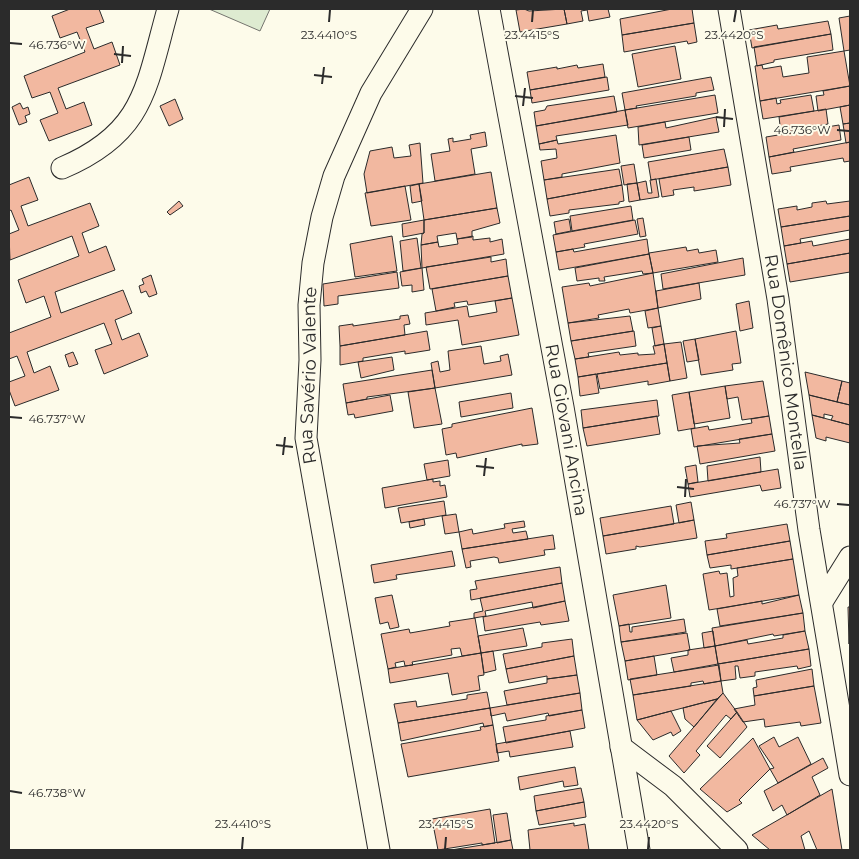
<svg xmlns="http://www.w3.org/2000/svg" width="859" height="859" font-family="Montserrat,sans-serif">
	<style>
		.green { fill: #deebd1; stroke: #74746e }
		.building { fill: #f2b8a0; stroke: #2b2b2b }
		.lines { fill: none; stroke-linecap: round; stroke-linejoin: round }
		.street-casing { stroke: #2b2b2b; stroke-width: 23 }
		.street { stroke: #fdfbea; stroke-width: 21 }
		.ticks { fill: none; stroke: #2b2b2b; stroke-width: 2 }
		.labels { text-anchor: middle; stroke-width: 4; stroke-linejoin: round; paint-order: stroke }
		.street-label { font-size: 18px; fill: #2b2b2b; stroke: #fdfbea }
		.ticks-label { font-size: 12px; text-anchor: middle; fill: #2b2b2b; stroke: #fdfbea; stroke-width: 4; stroke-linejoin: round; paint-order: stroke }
	</style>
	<rect width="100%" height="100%" fill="#fdfbea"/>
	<path class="green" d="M 209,9 L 270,9 L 260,31 Z"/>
	<path class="building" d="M 70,9 L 99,9 L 104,22 L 86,28 L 94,49 L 112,42 L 120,65 L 58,88 L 66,109 L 84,102 L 92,125 L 49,141 L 40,120 L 58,113 L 50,92 L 32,98 L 24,76 L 85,52 L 77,32 L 60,38 L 52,16 Z
		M 524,9 L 529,11 L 564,9 L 567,24 L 520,32 L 516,10 Z
		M 564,9 L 586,9 L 587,10 L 581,11 L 583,21 L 567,24 Z
		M 587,9 L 608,9 L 610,17 L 589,21 Z
		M 672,9 L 692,9 L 694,23 L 622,35 L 620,19 Z
		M 850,16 L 850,50 L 844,51 L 839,18 Z
		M 828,21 L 831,34 L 752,48 L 749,30 L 777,25 L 778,29 Z
		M 694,23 L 697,42 L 688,44 L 687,41 L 624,52 L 622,35 Z
		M 831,34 L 833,50 L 774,60 L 774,62 L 757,66 L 754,47 Z
		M 675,46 L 681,79 L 638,87 L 632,54 Z
		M 844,51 L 850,86 L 760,101 L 755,66 L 762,65 L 763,69 L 781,66 L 783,77 L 809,73 L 807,57 Z
		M 603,64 L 605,77 L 530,90 L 527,72 L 557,67 L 557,69 L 577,65 L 578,68 Z
		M 607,77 L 609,90 L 532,103 L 530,90 Z
		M 711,77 L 714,90 L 696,93 L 696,96 L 636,106 L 637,108 L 625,110 L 622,93 Z
		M 850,86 L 850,105 L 818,111 L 816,96 L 824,95 L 823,91 Z
		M 715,95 L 718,113 L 628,128 L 625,110 Z
		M 811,95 L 814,111 L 763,119 L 760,101 L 776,98 L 777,104 L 781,103 L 780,100 Z
		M 614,96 L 617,112 L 536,126 L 534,112 L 545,110 L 547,106 Z
		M 175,99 L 183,119 L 169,126 L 160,106 Z
		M 20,103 L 23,109 L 28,107 L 30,114 L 25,116 L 27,122 L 19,125 L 12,107 Z
		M 850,105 L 850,123 L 843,124 L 840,107 Z
		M 826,109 L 828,124 L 781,133 L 779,117 Z
		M 625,110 L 628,125 L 556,136 L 557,140 L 539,144 L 536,126 Z
		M 716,117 L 719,132 L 639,145 L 638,127 L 665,122 L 666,128 Z
		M 850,123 L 850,142 L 846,143 L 843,124 Z
		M 839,125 L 841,140 L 793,149 L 794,152 L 769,157 L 766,137 Z
		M 485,132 L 487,146 L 471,149 L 475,174 L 435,181 L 431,154 L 450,151 L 448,139 L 453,138 L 453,142 L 471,139 L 470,135 Z
		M 616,135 L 620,163 L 562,174 L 562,177 L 544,180 L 541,161 L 557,158 L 556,149 L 540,150 L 539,144 L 557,140 L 558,144 Z
		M 689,137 L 691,150 L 644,158 L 642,145 Z
		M 850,142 L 850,161 L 844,162 L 843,158 L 790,167 L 791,171 L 772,174 L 769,157 Z
		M 420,143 L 423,183 L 367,193 L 364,174 L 370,151 L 392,147 L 394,158 L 411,156 L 409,145 Z
		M 724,149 L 728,167 L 651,180 L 648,162 Z
		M 634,164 L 637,183 L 624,185 L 621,166 Z
		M 728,167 L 731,185 L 694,191 L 694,187 L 673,190 L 674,195 L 662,197 L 659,179 Z
		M 619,169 L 622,185 L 547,199 L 544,180 Z
		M 491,172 L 497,208 L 424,220 L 419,184 Z
		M 29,177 L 38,200 L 21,206 L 28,226 L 90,203 L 99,226 L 82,233 L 89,253 L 106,246 L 115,270 L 55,292 L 61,313 L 123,290 L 132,313 L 115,320 L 122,340 L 139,333 L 148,356 L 104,374 L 95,350 L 112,344 L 104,323 L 27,352 L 34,373 L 50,366 L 59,390 L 15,406 L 9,390 L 9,382 L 25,376 L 17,356 L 9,359 L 9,333 L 51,317 L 44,296 L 26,303 L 18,280 L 79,256 L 72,236 L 10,260 L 9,234 L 19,230 L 11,210 L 9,211 L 9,185 Z
		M 656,179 L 659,197 L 640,200 L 637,183 L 646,181 L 648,193 L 652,193 L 650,180 Z
		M 637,183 L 640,200 L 629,202 L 627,184 Z
		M 419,184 L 422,201 L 412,203 L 410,186 Z
		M 622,185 L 624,201 L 619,202 L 619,204 L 569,210 L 569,213 L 550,216 L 547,199 Z
		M 405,186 L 411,220 L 371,226 L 365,193 Z
		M 179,201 L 183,206 L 170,215 L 167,212 Z
		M 826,201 L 827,204 L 850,201 L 850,216 L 781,227 L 778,209 L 797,206 L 797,210 L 812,207 L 812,203 Z
		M 631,206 L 633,220 L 572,231 L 570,216 Z
		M 497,208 L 500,223 L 472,231 L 472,237 L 457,239 L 456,233 L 437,236 L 438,242 L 421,245 L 422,234 L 424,233 L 424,220 Z
		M 850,216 L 850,230 L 800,239 L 801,243 L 784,246 L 781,227 Z
		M 643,218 L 646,236 L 640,237 L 637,219 Z
		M 569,219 L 571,231 L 556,234 L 554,222 Z
		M 424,220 L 424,233 L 403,237 L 402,224 Z
		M 635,220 L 638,234 L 584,244 L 585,247 L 556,252 L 553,235 Z
		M 392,236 L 397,271 L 355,277 L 350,244 Z
		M 473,236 L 473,240 L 490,238 L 490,242 L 502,239 L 504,254 L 422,268 L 421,245 L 438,242 L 439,247 L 458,244 L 457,239 Z
		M 417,238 L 421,268 L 403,271 L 400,241 Z
		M 647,239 L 649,254 L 559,270 L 556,252 L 573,249 L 574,252 Z
		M 850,239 L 850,253 L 787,264 L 784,246 L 812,241 L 813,246 Z
		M 686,247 L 687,251 L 698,249 L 699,253 L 716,250 L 718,262 L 653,273 L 649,253 Z
		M 850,253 L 850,272 L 790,282 L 787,264 Z
		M 649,254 L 653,273 L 643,274 L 642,271 L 604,277 L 605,281 L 599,281 L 599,278 L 577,281 L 575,268 Z
		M 491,257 L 491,262 L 506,259 L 508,276 L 430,289 L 426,267 Z
		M 743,258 L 745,275 L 663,289 L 661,274 Z
		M 422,268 L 424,290 L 412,292 L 412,285 L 402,286 L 400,272 Z
		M 397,272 L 399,288 L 338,296 L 338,304 L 324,306 L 323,284 Z
		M 653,273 L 658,308 L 630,313 L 629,309 L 598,315 L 599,318 L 568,323 L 562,287 L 589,283 L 590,286 Z
		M 151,275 L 157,294 L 149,297 L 146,291 L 141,293 L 139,286 L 144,284 L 142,279 Z
		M 508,276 L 512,298 L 468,305 L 467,301 L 454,303 L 455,307 L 436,311 L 432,289 Z
		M 699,283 L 701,299 L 658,308 L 656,291 Z
		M 512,298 L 519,335 L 462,345 L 458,320 L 426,325 L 425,313 L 467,306 L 469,317 L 497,312 L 495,301 Z
		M 749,301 L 753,328 L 740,331 L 736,304 Z
		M 658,308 L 661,326 L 648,328 L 645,311 Z
		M 408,315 L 410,324 L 404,325 L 405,335 L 340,346 L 339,326 L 353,324 L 353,326 L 400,319 L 400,316 Z
		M 630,316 L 633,331 L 571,341 L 568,323 Z
		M 661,326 L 664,344 L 655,346 L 652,328 Z
		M 427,331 L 430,350 L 405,354 L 405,351 L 363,358 L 363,361 L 340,365 L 340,346 Z
		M 634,331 L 636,346 L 588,353 L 589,357 L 575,359 L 571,341 Z
		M 736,331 L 741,363 L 732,364 L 733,370 L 701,375 L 695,339 Z
		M 695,339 L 699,360 L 687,362 L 683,341 Z
		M 681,342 L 687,378 L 670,381 L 664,344 Z
		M 664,344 L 667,363 L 578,377 L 575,359 L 619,352 L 620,355 L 638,353 L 638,355 L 655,354 L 653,346 Z
		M 481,346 L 484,364 L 501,361 L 500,356 L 508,354 L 512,375 L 435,388 L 431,363 L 438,361 L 440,372 L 450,370 L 448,351 Z
		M 73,352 L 78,364 L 69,367 L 65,355 Z
		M 392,357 L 394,370 L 361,378 L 358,362 Z
		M 667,363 L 670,381 L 648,385 L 648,381 L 600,389 L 597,374 Z
		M 432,370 L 435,388 L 367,397 L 367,399 L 346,403 L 343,384 Z
		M 805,372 L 842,381 L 837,402 L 809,395 Z
		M 596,374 L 599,393 L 580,396 L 578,377 Z
		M 763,381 L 769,416 L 742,420 L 738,397 L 727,399 L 725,386 Z
		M 842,381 L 850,383 L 850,405 L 837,402 Z
		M 725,386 L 730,418 L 694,424 L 689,392 Z
		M 435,388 L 442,424 L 414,428 L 408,392 Z
		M 689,392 L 695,428 L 678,431 L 672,395 Z
		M 511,393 L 513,408 L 461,417 L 459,402 Z
		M 390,395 L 393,411 L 355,418 L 354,414 L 348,415 L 346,403 Z
		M 809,395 L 850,405 L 850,425 L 831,420 L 833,416 L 824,414 L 824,418 L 812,415 Z
		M 657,400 L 659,416 L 583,428 L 581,410 Z
		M 532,408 L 538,444 L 522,446 L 522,444 L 457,458 L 456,453 L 446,455 L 442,429 L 452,427 L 452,424 Z
		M 812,415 L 850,425 L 850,443 L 826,437 L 826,441 L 816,438 Z
		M 657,416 L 660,434 L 587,446 L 583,428 Z
		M 769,416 L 772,434 L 694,447 L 691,429 L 708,426 L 709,430 L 752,423 L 751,419 Z
		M 772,434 L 775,451 L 700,464 L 697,446 L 740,443 L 739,439 Z
		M 760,457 L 761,472 L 708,481 L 707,466 Z
		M 448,460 L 450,476 L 427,480 L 424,464 Z
		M 696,465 L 698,482 L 688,484 L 685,467 Z
		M 778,469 L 781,488 L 762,491 L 760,485 L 690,497 L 688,484 Z
		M 433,479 L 433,482 L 440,481 L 440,486 L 445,485 L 447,497 L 385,508 L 382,488 Z
		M 444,501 L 446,515 L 401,523 L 398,508 Z
		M 691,502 L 694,520 L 679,523 L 676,505 Z
		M 671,506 L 674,524 L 603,536 L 600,518 Z
		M 456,514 L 459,532 L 445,534 L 442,516 Z
		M 424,519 L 425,525 L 410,528 L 409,522 Z
		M 694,520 L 697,538 L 640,547 L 636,546 L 636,549 L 606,554 L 603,536 Z
		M 524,521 L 525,527 L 512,529 L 513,533 L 526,531 L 528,539 L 462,549 L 459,532 L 472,529 L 473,534 L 505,528 L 504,524 Z
		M 787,524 L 790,541 L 707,555 L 705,541 L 727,538 L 726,534 Z
		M 553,535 L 555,549 L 544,550 L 545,555 L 499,563 L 498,558 L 494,557 L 470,561 L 471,567 L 466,568 L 462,549 Z
		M 790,541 L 793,559 L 731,569 L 731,565 L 710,568 L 707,555 Z
		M 452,551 L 455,566 L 396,575 L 397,579 L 374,583 L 371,565 Z
		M 793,559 L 799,595 L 709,610 L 703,574 L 719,571 L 720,574 L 727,573 L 730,597 L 734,596 L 733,578 L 738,576 L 737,568 Z
		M 560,567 L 562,583 L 471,600 L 470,590 L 477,589 L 475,581 Z
		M 562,583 L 565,601 L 533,608 L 532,602 L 485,611 L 486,616 L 474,618 L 474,613 L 483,611 L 480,598 Z
		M 666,585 L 671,618 L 619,626 L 613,595 Z
		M 392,595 L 399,627 L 390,629 L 388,622 L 380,624 L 375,598 Z
		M 799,595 L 803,613 L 720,626 L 717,609 L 762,601 L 762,604 Z
		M 565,601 L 569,621 L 541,625 L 540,622 L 485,631 L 483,617 Z
		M 848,607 L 850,607 L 849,644 Z
		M 803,613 L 805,631 L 774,636 L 773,634 L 715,646 L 712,628 Z
		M 475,618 L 481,653 L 462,656 L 460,648 L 451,649 L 452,655 L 412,662 L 413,665 L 405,666 L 404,661 L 395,663 L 396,667 L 388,669 L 381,634 L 409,629 L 410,633 L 450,626 L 449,622 Z
		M 684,619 L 686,632 L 621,642 L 619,626 L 629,624 L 630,632 L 632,632 L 632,627 Z
		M 523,628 L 527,646 L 481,653 L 478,636 Z
		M 713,631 L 715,646 L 704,648 L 702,633 Z
		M 805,631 L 809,649 L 718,664 L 715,646 L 747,640 L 748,644 L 783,638 L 783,635 Z
		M 687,633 L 690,650 L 625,661 L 621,642 Z
		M 572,639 L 574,656 L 506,669 L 503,654 L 542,647 L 542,643 Z
		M 715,646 L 718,664 L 674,672 L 671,658 L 688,655 L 688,650 Z
		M 809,649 L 811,666 L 798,669 L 797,666 L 755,672 L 755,676 L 740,678 L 738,666 L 735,666 L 736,679 L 721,681 L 718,664 Z
		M 493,651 L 496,670 L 484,673 L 481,653 Z
		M 481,653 L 484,675 L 478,676 L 480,690 L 452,695 L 448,673 L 390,683 L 388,669 Z
		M 574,656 L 577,675 L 547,679 L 547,676 L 509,683 L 506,669 Z
		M 654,656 L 657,675 L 628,680 L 625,661 Z
		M 719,665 L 721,681 L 704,684 L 703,681 L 691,683 L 691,686 L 633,695 L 630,679 Z
		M 812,669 L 814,686 L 754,696 L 753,688 L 757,687 L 756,680 Z
		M 577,675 L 580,693 L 507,705 L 504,691 L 547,683 L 547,679 Z
		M 721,681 L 723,693 L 717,699 L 637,720 L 633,695 Z
		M 814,686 L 821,723 L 801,726 L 800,722 L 765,727 L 764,719 L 743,722 L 734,709 L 755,705 L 754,696 Z
		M 487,692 L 490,708 L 398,723 L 394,704 L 416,701 L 417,707 L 467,699 L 467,695 Z
		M 580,693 L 582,710 L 549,716 L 548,713 L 507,721 L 505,713 L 491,716 L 490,708 Z
		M 723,693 L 737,712 L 731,719 L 726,715 L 696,751 L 700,755 L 684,773 L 669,756 Z
		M 717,699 L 694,727 L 685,719 L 683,708 Z
		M 490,708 L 493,725 L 484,727 L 483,723 L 401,741 L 398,723 Z
		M 582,710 L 585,728 L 506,743 L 503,727 L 546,720 L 546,716 Z
		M 671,711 L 681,731 L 673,736 L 671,732 L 653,740 L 637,720 Z
		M 737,712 L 747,727 L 720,758 L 707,746 Z
		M 493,725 L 499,761 L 408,777 L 401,744 L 481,730 L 480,727 Z
		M 570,731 L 573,747 L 510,757 L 509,751 L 497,753 L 496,744 Z
		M 774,737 L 779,747 L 798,737 L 811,764 L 778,783 L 770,769 L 774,768 L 759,746 Z
		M 753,738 L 770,769 L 739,800 L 742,803 L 727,812 L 700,789 Z
		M 823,758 L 828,768 L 812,777 L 820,795 L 787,815 L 782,805 L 773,811 L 764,791 Z
		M 575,767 L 578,785 L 564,787 L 563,781 L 520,790 L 518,777 Z
		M 581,788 L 584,802 L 536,811 L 534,796 Z
		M 832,789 L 842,850 L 817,850 L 809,831 L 801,836 L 805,850 L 770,850 L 752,835 Z
		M 584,802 L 586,817 L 539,825 L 536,811 Z
		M 490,809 L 495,843 L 482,845 L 482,843 L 438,850 L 432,819 Z
		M 507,813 L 511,840 L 497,843 L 493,815 Z
		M 574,823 L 574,826 L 585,824 L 589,850 L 530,850 L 528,830 Z
		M 511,840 L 513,850 L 451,850 L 482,845 Z"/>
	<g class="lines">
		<defs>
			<g id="street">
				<path id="s1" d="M 489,9 L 563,407 L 639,850"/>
				<path id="s2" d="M 729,9 L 778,299 L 809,530 L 850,775"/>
				<path d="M 62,168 C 145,133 146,87 168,9"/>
				<path d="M 822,602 L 850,557"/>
				<path d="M 621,747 L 673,786 L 737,850"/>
				<path id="s3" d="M 379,850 L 306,438 L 310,360 L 309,305 L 313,263 L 322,217 L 334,176 L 371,93 L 422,9"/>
			</g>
		</defs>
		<use href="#street" class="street-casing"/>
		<use href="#street" class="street"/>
	</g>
	<path class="ticks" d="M 329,22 L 330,10M 532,22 L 533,10M 734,22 L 736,10M 10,43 L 22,44M 114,54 L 131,56M 122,63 L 123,46M 314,75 L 332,77M 322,84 L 324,67M 515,96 L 533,98M 523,106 L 525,88M 716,117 L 733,119M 724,127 L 725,109M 837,130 L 849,131M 10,417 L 22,418M 276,445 L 293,447M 283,455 L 285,437M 476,466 L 494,468M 484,476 L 486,458M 677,487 L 694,489M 685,497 L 686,479M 837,504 L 849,505M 10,791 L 22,793M 242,849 L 243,837M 445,849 L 446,837M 648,849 L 649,837"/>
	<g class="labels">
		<g class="street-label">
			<text dy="6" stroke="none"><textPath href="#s2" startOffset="358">Rua Domênico Montella</textPath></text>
			<text dy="6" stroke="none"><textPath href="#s3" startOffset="481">Rua Savério Valente</textPath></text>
			<text dy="6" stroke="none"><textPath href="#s1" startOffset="428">Rua Giovani Ancina</textPath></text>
		</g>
	</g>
	<g class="ticks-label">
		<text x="329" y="39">23.4410°S</text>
		<text x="532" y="39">23.4415°S</text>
		<text x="734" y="39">23.4420°S</text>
		<text x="57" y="49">46.736°W</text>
		<text x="802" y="134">46.736°W</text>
		<text x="57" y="423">46.737°W</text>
		<text x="802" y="508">46.737°W</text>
		<text x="57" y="797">46.738°W</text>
		<text x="243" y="828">23.4410°S</text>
		<text x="446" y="828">23.4415°S</text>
		<text x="649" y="828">23.4420°S</text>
	</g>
	<rect width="859" height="859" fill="none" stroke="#2b2b2b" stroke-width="20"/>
</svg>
